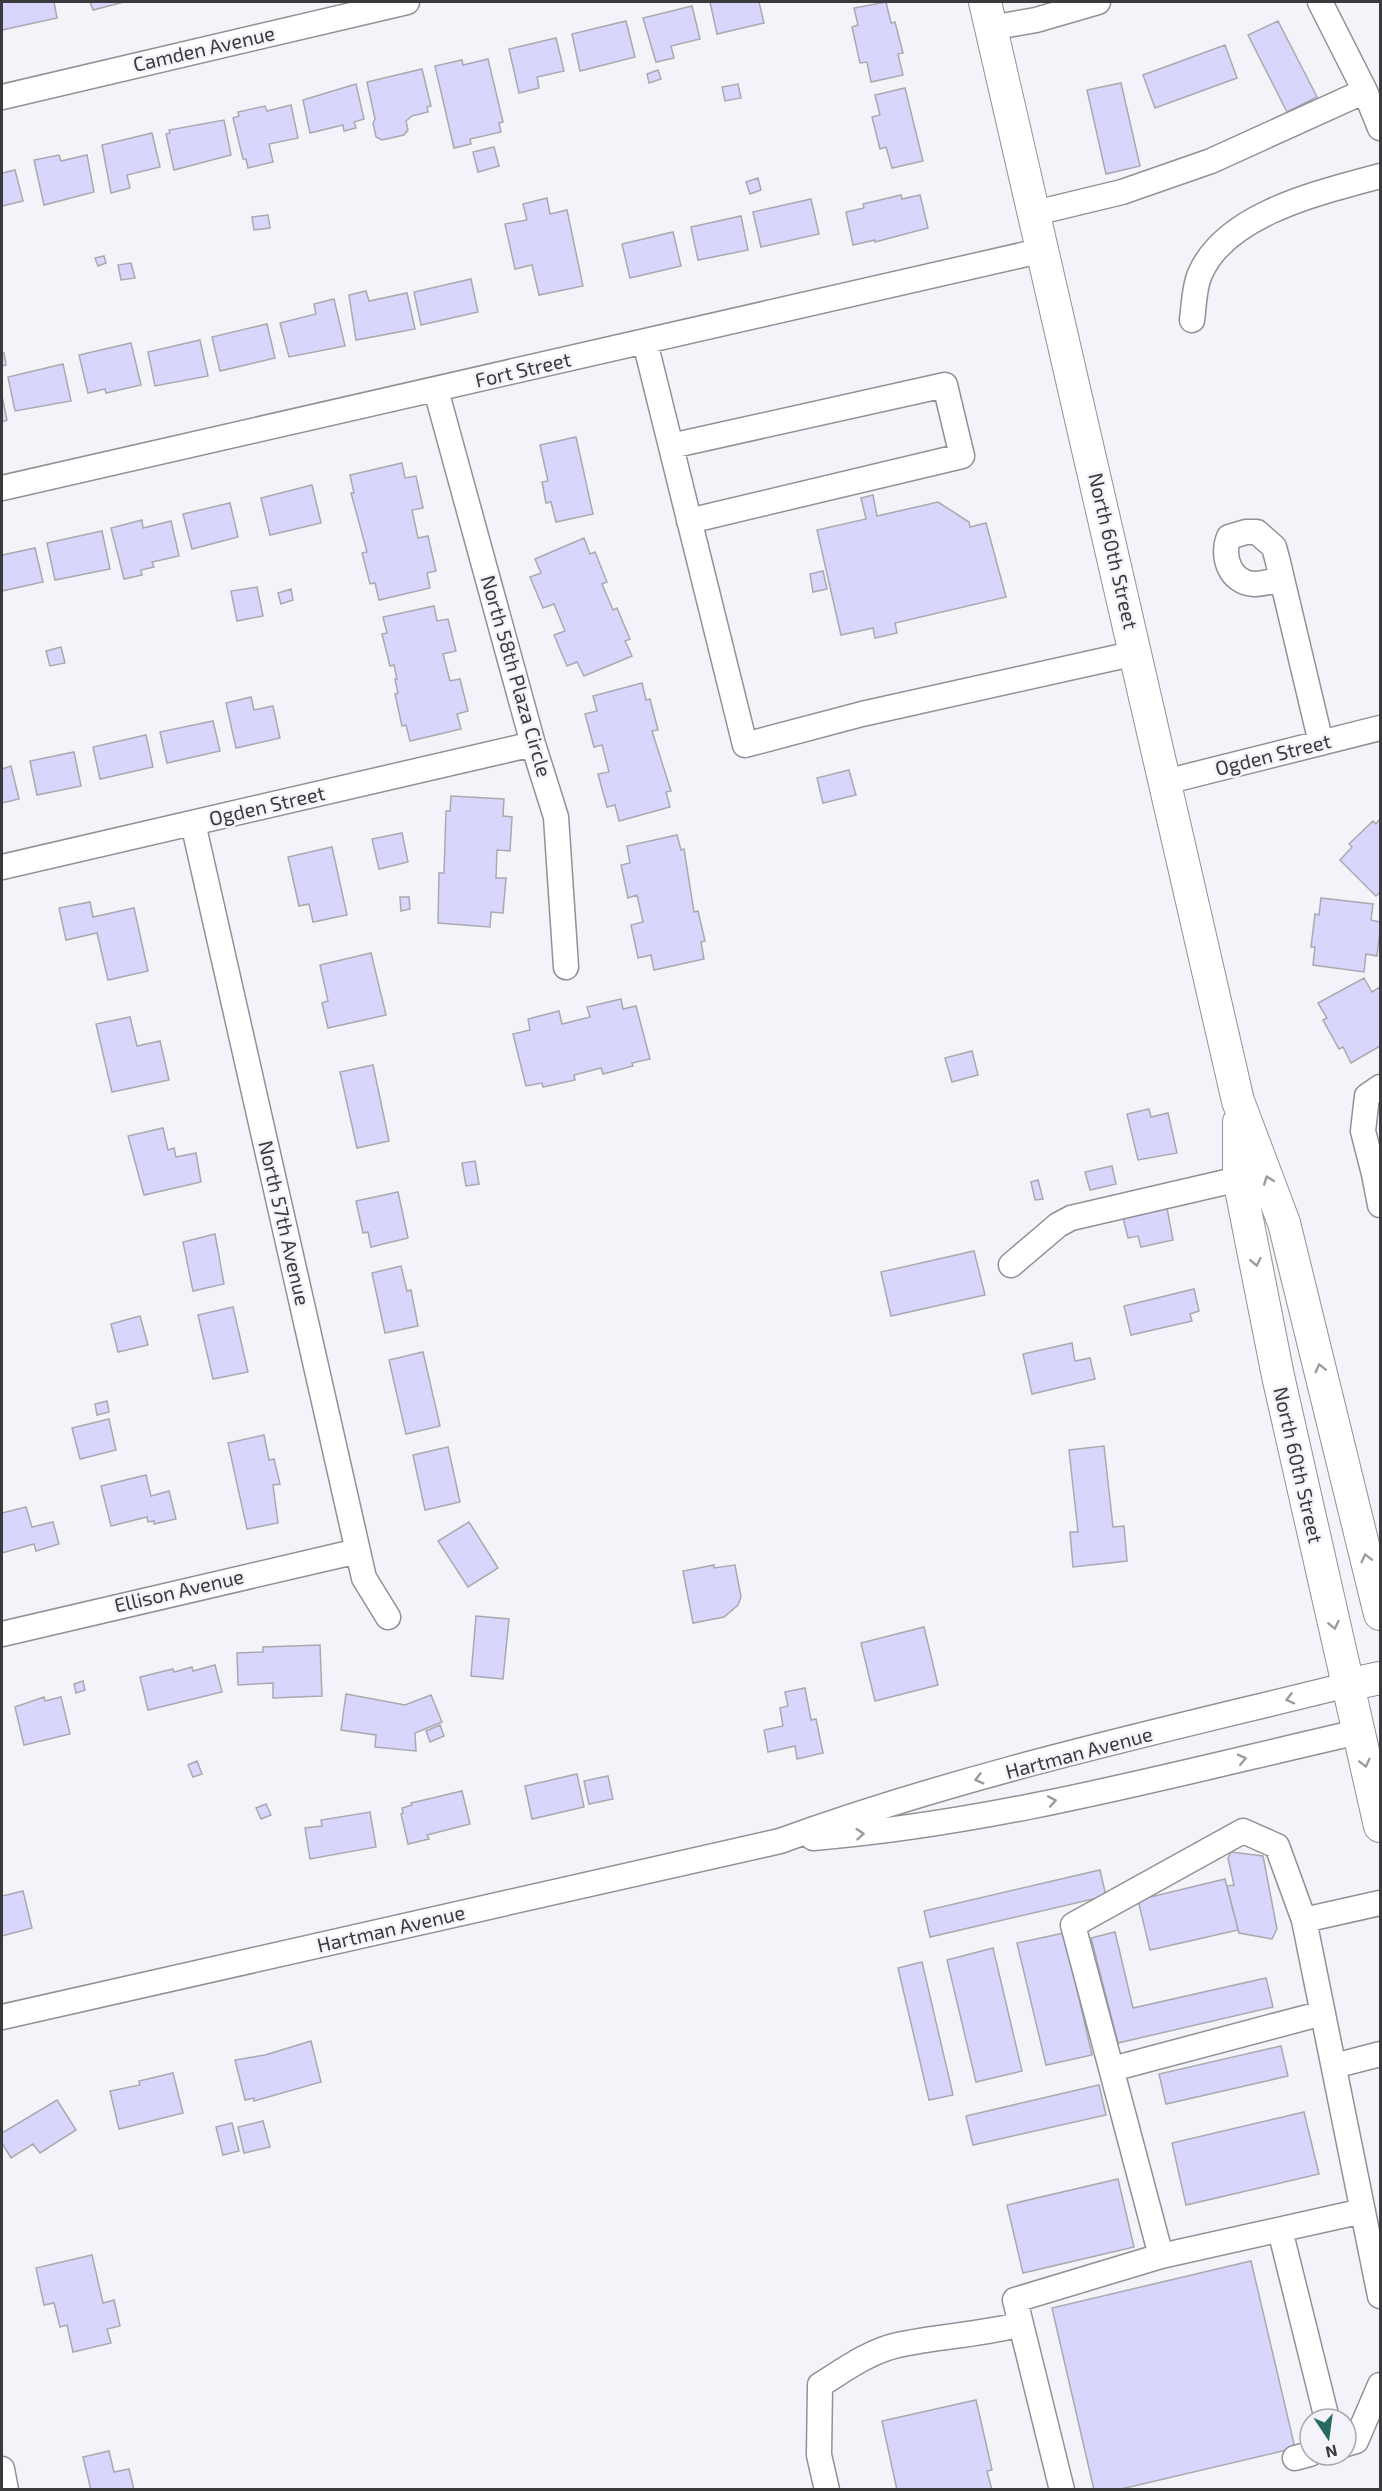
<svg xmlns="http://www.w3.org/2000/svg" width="1382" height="2491" font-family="'Exo 2',sans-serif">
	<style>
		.building { fill: #d9d6fd; stroke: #aaa9ae; stroke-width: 1.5 }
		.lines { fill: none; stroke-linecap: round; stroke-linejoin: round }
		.minor-casing { stroke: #919196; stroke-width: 27 }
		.major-casing { stroke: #919196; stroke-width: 34 }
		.minor { stroke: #fff; stroke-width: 24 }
		.major { stroke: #fff; stroke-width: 32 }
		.oneway { stroke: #9c9c9e }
		.labels { text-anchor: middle; stroke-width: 5; stroke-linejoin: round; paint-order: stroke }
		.street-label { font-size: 20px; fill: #3a3a3c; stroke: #f4f3f9 }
	</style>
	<rect width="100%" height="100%" fill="#f4f3f9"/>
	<path class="building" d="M 2,2 L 54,2 L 57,18 L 2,30 Z
		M 90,2 L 124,2 L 93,10 Z
		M 710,2 L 759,2 L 764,23 L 717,34 Z
		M 886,2 L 891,23 L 895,22 L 903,53 L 898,54 L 903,75 L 871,82 L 867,62 L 860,63 L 852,27 L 858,25 L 854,8 Z
		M 692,6 L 700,39 L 671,46 L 674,58 L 656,62 L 643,18 Z
		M 626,21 L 635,57 L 580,71 L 572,34 Z
		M 1278,21 L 1317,97 L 1287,112 L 1248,35 Z
		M 556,38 L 564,71 L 537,77 L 539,88 L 519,93 L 509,49 Z
		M 1225,45 L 1237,78 L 1155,108 L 1143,75 Z
		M 488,59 L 503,122 L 499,123 L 501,132 L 470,139 L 471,144 L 454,148 L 435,66 L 462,60 L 463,65 Z
		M 422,69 L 431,106 L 427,107 L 428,112 L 412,116 L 406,121 L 408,130 L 404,135 L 382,140 L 376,137 L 373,123 L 375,119 L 367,82 Z
		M 658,70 L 661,79 L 649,83 L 647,74 Z
		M 1121,83 L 1140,166 L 1106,174 L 1087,90 Z
		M 356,84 L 364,119 L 354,122 L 356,128 L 344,131 L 343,125 L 310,133 L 303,100 Z
		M 738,84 L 741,98 L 725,101 L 722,87 Z
		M 905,88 L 923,161 L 892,168 L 886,147 L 880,149 L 872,117 L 880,115 L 875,95 Z
		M 291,105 L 298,138 L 269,144 L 273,162 L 248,168 L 246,159 L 243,159 L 233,118 L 239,116 L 238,112 L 265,106 L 267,111 Z
		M 224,120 L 231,155 L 174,170 L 166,134 L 170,133 L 169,130 Z
		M 152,133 L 160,167 L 127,175 L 130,188 L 111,193 L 102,145 Z
		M 494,147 L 499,166 L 478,172 L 473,152 Z
		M 59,155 L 61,161 L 87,155 L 94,192 L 44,205 L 34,160 Z
		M 15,170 L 23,201 L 2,206 L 2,173 Z
		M 758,178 L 761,190 L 750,194 L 746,182 Z
		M 901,195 L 902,199 L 920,195 L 928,228 L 875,242 L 875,240 L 853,245 L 846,212 L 864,208 L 863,204 Z
		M 547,198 L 550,214 L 567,210 L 583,286 L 539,295 L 532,265 L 515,269 L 505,224 L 527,220 L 523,204 Z
		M 811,199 L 819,234 L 761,247 L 753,212 Z
		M 268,215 L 270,228 L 254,230 L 252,217 Z
		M 741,216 L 748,250 L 698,260 L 691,227 Z
		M 673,232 L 681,266 L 630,278 L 622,244 Z
		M 104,256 L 106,263 L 98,266 L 95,258 Z
		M 131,263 L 135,278 L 121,280 L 118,265 Z
		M 471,279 L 478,312 L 421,325 L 414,292 Z
		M 366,291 L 369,301 L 407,293 L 415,329 L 356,340 L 349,295 Z
		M 334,299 L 345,346 L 289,357 L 280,323 L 316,314 L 314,304 Z
		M 267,324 L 275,358 L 220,371 L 212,337 Z
		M 200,340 L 208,376 L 155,386 L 148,352 Z
		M 131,343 L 141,385 L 106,393 L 105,389 L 88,393 L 79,355 Z
		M 2,353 L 4,353 L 6,365 L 2,366 Z
		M 63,364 L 71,401 L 15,411 L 8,377 Z
		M 2,396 L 7,420 L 2,422 Z
		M 576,437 L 593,514 L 556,522 L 551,502 L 546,503 L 542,482 L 548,481 L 540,445 Z
		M 402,463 L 405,478 L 416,476 L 423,508 L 412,510 L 418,538 L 428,536 L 436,571 L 427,573 L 430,588 L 379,600 L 375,583 L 370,584 L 362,553 L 367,552 L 351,493 L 354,493 L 350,475 Z
		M 312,485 L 321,523 L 270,535 L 261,498 Z
		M 873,495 L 877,516 L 938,502 L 969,522 L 970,527 L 986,523 L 1006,597 L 895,623 L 897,633 L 875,638 L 873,628 L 841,635 L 817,530 L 866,519 L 861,498 Z
		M 230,503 L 238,537 L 192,549 L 183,514 Z
		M 142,520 L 143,528 L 171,521 L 179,556 L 152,562 L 154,567 L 141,570 L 142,575 L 124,579 L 111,528 Z
		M 102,531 L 110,569 L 55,580 L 47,543 Z
		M 584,538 L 590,554 L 595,552 L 607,582 L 602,584 L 613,610 L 617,608 L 630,639 L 625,641 L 632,656 L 584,676 L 577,662 L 567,666 L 554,635 L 565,631 L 554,604 L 543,608 L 530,577 L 541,573 L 535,559 Z
		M 35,548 L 43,582 L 2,591 L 2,555 Z
		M 823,571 L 827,589 L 813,592 L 810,574 Z
		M 257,587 L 263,616 L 237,621 L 231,591 Z
		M 291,589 L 293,600 L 281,604 L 278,593 Z
		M 434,606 L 437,621 L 448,619 L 456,651 L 443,654 L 450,681 L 460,679 L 468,711 L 457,714 L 461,729 L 410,741 L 406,725 L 402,726 L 395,694 L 398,693 L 395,679 L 397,679 L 394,665 L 390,666 L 382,634 L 387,633 L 383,617 Z
		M 61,647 L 65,663 L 50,666 L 46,651 Z
		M 642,683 L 646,700 L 650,699 L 658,730 L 652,731 L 671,791 L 666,792 L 670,807 L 619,821 L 615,805 L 607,807 L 598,774 L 609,772 L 602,745 L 594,747 L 585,714 L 597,711 L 593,696 Z
		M 251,697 L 254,710 L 273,706 L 280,738 L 236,748 L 226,703 Z
		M 213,721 L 220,751 L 167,763 L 160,732 Z
		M 146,735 L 153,767 L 100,779 L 93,747 Z
		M 74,752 L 81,786 L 37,795 L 30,761 Z
		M 11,766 L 19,799 L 2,803 L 2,769 Z
		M 849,770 L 856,795 L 823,803 L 817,778 Z
		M 451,796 L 504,799 L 503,816 L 512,817 L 510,851 L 497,850 L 496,878 L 506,878 L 503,913 L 491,912 L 490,927 L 438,923 L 439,873 L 444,873 L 446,811 L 450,811 Z
		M 1380,819 L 1380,892 L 1376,896 L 1340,860 L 1352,847 L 1349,844 L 1373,821 L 1376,824 Z
		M 402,833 L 408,862 L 379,869 L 372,839 Z
		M 677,835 L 681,850 L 684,849 L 694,912 L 698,911 L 705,941 L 701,942 L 704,959 L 654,970 L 651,955 L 638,958 L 631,925 L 643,922 L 637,895 L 628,898 L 621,865 L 630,863 L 627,846 Z
		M 332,847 L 347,915 L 313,922 L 309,904 L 299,906 L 288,857 Z
		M 400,897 L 409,897 L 410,909 L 401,911 Z
		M 1321,898 L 1373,904 L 1371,920 L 1380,922 L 1380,931 L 1377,956 L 1366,954 L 1364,972 L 1313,965 L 1315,947 L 1311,947 L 1315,914 L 1319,915 Z
		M 90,902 L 93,917 L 134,908 L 148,971 L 108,980 L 97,933 L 66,940 L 59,908 Z
		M 371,953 L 386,1015 L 328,1028 L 322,1003 L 328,1001 L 320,965 Z
		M 1364,978 L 1372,992 L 1380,987 L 1380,1046 L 1351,1063 L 1343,1047 L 1339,1049 L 1323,1020 L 1327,1018 L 1318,1003 Z
		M 621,999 L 623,1009 L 636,1006 L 650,1059 L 632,1063 L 633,1066 L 603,1074 L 601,1068 L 574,1075 L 575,1080 L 543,1087 L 542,1083 L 526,1086 L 513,1034 L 530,1030 L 528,1019 L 559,1011 L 562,1024 L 590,1017 L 587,1007 Z
		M 130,1017 L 137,1046 L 160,1041 L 169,1080 L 112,1092 L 96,1024 Z
		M 972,1051 L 978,1075 L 952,1082 L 945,1058 Z
		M 373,1065 L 389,1141 L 357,1148 L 340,1072 Z
		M 1149,1109 L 1151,1117 L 1168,1113 L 1177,1153 L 1138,1160 L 1127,1114 Z
		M 163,1128 L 168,1150 L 174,1148 L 176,1157 L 196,1153 L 201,1182 L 144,1195 L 128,1136 Z
		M 475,1161 L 479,1184 L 466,1186 L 462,1163 Z
		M 1112,1166 L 1116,1184 L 1090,1190 L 1085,1172 Z
		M 1038,1180 L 1043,1199 L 1035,1200 L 1031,1182 Z
		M 398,1192 L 408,1238 L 371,1247 L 368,1232 L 363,1233 L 356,1201 Z
		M 1166,1203 L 1173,1240 L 1141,1247 L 1138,1236 L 1128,1238 L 1122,1213 Z
		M 215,1234 L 224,1284 L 193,1291 L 183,1242 Z
		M 974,1251 L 985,1295 L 891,1316 L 881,1272 Z
		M 401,1266 L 407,1291 L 411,1290 L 418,1326 L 385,1333 L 372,1273 Z
		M 1194,1289 L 1199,1311 L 1190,1314 L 1192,1321 L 1131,1335 L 1124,1306 Z
		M 233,1307 L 248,1372 L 213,1379 L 198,1315 Z
		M 140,1316 L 148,1345 L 118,1352 L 111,1324 Z
		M 1072,1343 L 1075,1361 L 1090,1358 L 1095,1379 L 1032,1394 L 1023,1354 Z
		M 423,1352 L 440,1426 L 406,1434 L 389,1360 Z
		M 107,1401 L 109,1412 L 97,1415 L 95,1404 Z
		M 109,1419 L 116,1450 L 80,1459 L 72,1428 Z
		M 264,1435 L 269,1460 L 274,1459 L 280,1484 L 273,1485 L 278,1523 L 247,1529 L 228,1443 Z
		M 1104,1446 L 1113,1527 L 1124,1526 L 1127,1561 L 1073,1567 L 1070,1532 L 1078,1532 L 1069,1450 Z
		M 448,1447 L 460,1502 L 425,1510 L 413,1455 Z
		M 146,1475 L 151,1496 L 169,1491 L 176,1519 L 154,1524 L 154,1521 L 148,1522 L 147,1517 L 111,1526 L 101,1486 Z
		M 26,1507 L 32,1527 L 53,1522 L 59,1544 L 36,1551 L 34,1544 L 2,1553 L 2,1513 Z
		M 469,1522 L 498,1568 L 468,1587 L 438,1541 Z
		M 714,1565 L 714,1568 L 735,1565 L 741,1597 L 738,1605 L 724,1617 L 693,1623 L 683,1571 Z
		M 476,1616 L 509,1619 L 503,1679 L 471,1676 Z
		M 924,1627 L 938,1685 L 875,1701 L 861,1643 Z
		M 320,1645 L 322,1696 L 273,1698 L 273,1683 L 238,1685 L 237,1653 L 263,1652 L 263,1647 Z
		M 215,1665 L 222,1692 L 148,1710 L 140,1677 L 173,1669 L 174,1672 L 192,1667 L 193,1671 Z
		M 83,1681 L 85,1690 L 76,1693 L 74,1684 Z
		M 805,1688 L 811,1720 L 816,1719 L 823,1753 L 797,1759 L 795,1746 L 768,1752 L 764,1730 L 783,1726 L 780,1708 L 788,1706 L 785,1692 Z
		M 346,1694 L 405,1705 L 431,1695 L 442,1722 L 415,1733 L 416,1751 L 375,1747 L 376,1735 L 341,1730 Z
		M 44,1697 L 45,1701 L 61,1697 L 70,1734 L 24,1745 L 15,1707 Z
		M 440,1725 L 444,1736 L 430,1742 L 426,1731 Z
		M 197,1761 L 202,1774 L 193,1777 L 188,1765 Z
		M 577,1774 L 584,1807 L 532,1819 L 525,1786 Z
		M 608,1776 L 613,1799 L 589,1804 L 584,1781 Z
		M 462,1791 L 470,1824 L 427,1835 L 429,1839 L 408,1844 L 401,1814 L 403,1813 L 402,1808 L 412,1805 L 411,1803 Z
		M 266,1804 L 271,1815 L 261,1819 L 256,1808 Z
		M 370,1812 L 376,1847 L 310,1859 L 305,1828 L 322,1826 L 321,1820 Z
		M 1231,1852 L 1263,1856 L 1277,1929 L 1272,1939 L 1239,1933 L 1227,1886 L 1234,1885 L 1228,1858 Z
		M 1100,1870 L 1106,1896 L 930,1937 L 924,1911 Z
		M 1225,1879 L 1238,1930 L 1150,1950 L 1138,1900 Z
		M 23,1891 L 32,1928 L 2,1936 L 2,1896 Z
		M 1115,1932 L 1133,2008 L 1266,1978 L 1273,2007 L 1118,2043 L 1091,1938 Z
		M 1064,1933 L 1092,2055 L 1046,2065 L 1017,1943 Z
		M 993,1948 L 1022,2071 L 976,2082 L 947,1960 Z
		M 922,1962 L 953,2095 L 929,2100 L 898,1968 Z
		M 311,2041 L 321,2082 L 254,2101 L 254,2098 L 245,2100 L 235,2060 L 265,2055 Z
		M 1281,2046 L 1288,2076 L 1166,2104 L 1159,2074 Z
		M 173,2073 L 183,2113 L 119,2129 L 110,2091 L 140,2085 L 139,2081 Z
		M 1099,2085 L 1106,2115 L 973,2145 L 966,2116 Z
		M 57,2100 L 76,2130 L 40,2153 L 33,2144 L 11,2158 L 2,2143 L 2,2133 Z
		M 1304,2112 L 1319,2174 L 1186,2205 L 1172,2143 Z
		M 263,2121 L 270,2147 L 244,2153 L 238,2127 Z
		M 232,2123 L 239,2151 L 223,2155 L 216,2127 Z
		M 1118,2179 L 1134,2247 L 1023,2273 L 1007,2205 Z
		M 92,2255 L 103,2303 L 114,2300 L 120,2326 L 107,2329 L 111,2343 L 73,2352 L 67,2325 L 60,2327 L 54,2303 L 44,2305 L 36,2268 Z
		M 1251,2261 L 1295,2448 L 1117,2490 L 1094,2490 L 1052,2308 Z
		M 976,2400 L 992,2470 L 987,2471 L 992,2490 L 897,2490 L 882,2421 Z
		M 109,2451 L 114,2472 L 129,2469 L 134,2490 L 91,2490 L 83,2457 Z"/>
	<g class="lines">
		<defs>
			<path id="minor" d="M 1320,2 L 1365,91 L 1380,128
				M 990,28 L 1036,20 L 1098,2
				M 2,97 L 407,2
				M 1035,213 L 1122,192 L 1211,161 L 1365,91
				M 1192,320 C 1194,306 1194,287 1200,274 C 1226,213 1322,192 1380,176
				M 645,342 L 745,745 L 862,714 L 1136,653
				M 436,390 L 533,744 L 556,817 L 566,967
				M 671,446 L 945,385 L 962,456 L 689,521
				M 2,488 L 1044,250
				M 1282,579 C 1273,581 1263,584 1254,584 C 1230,583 1221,556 1229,537 L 1246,532 L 1257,532 L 1274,547 L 1278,562 L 1321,743
				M 1165,782 L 1380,728
				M 193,823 L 364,1578 L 388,1617
				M 2,867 L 533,744
				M 1380,1087 L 1367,1096 L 1363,1131 L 1374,1174 L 1380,1172
				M 1374,1174 L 1380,1205
				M 1011,1265 L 1058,1225 L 1071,1218 L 1239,1179
				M 2,1634 L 358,1551
				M 813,1838 C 997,1823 1178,1773 1358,1732
				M 1380,1903 L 1304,1920 L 1380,2296
				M 2,2017 L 780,1841 C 964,1774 1157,1732 1347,1685
				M 1334,2066 L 1380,2054
				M 1112,2069 L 1323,2013
				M 1280,2230 L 1327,2419
				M 1161,2256 L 1073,1925 L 1243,1831 L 1277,1846 L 1304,1920
				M 1346,2444 L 1356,2441 L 1380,2385
				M 1295,2458 L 1310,2454
				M 2,2469 L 6,2490
				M 827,2490 L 819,2455 L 820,2385 C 844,2370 870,2351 898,2345 C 938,2336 980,2335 1021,2324
				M 1062,2490 L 1015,2300 L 1161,2256 L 1363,2211"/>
			<path id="major" d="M 985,2 L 1238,1101 L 1284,1223 L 1380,1614
				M 1239,1122 L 1239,1179 L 1278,1376 L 1380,1826
				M 1347,1685 L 1380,1678"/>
		</defs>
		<use href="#minor" class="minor-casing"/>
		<use href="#major" class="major-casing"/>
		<use href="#minor" class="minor"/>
		<use href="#major" class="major"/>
	</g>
	<defs><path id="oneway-chevron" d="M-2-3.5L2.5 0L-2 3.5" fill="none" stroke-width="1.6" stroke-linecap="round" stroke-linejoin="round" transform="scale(1.5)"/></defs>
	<g class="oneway">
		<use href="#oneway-chevron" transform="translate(1268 1180) rotate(-110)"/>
		<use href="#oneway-chevron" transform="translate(1256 1262) rotate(79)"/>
		<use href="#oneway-chevron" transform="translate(1320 1368) rotate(-104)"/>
		<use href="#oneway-chevron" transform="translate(1366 1558) rotate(-104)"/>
		<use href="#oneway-chevron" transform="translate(1334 1625) rotate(77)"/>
		<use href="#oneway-chevron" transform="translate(1290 1699) rotate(166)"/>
		<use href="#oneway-chevron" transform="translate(1242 1759) rotate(-13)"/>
		<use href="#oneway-chevron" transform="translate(1365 1763) rotate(76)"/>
		<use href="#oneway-chevron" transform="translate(979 1779) rotate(165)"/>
		<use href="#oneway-chevron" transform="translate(1052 1801) rotate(-10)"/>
		<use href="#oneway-chevron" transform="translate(860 1834) rotate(-5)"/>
	</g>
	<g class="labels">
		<g class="street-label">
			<text transform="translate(204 49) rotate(-13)" y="7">Camden Avenue</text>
			<text transform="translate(523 370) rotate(-13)" y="7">Fort Street</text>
			<text transform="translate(1113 551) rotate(77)" y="7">North 60th Street</text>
			<text transform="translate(516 676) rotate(74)" y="7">North 58th Plaza Circle</text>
			<text transform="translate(1273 755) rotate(-14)" y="7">Ogden Street</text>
			<text transform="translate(267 806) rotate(-13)" y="7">Ogden Street</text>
			<text transform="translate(284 1223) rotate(77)" y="7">North 57th Avenue</text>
			<text transform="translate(1298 1465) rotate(77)" y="7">North 60th Street</text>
			<text transform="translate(179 1591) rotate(-13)" y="7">Ellison Avenue</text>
			<text transform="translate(1079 1753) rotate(-15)" y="7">Hartman Avenue</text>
			<text transform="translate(391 1929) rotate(-13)" y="7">Hartman Avenue</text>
		</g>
	</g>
	<rect width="1382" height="2491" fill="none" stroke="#3a3a3c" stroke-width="6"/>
	<g transform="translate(1328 2437) rotate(167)"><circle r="28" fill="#f4f3f9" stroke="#aaa9ad" stroke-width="1.5"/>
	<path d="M0-4.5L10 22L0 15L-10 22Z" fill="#256a5e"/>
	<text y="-9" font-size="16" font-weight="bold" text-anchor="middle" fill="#3a3a3c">N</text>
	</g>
</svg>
